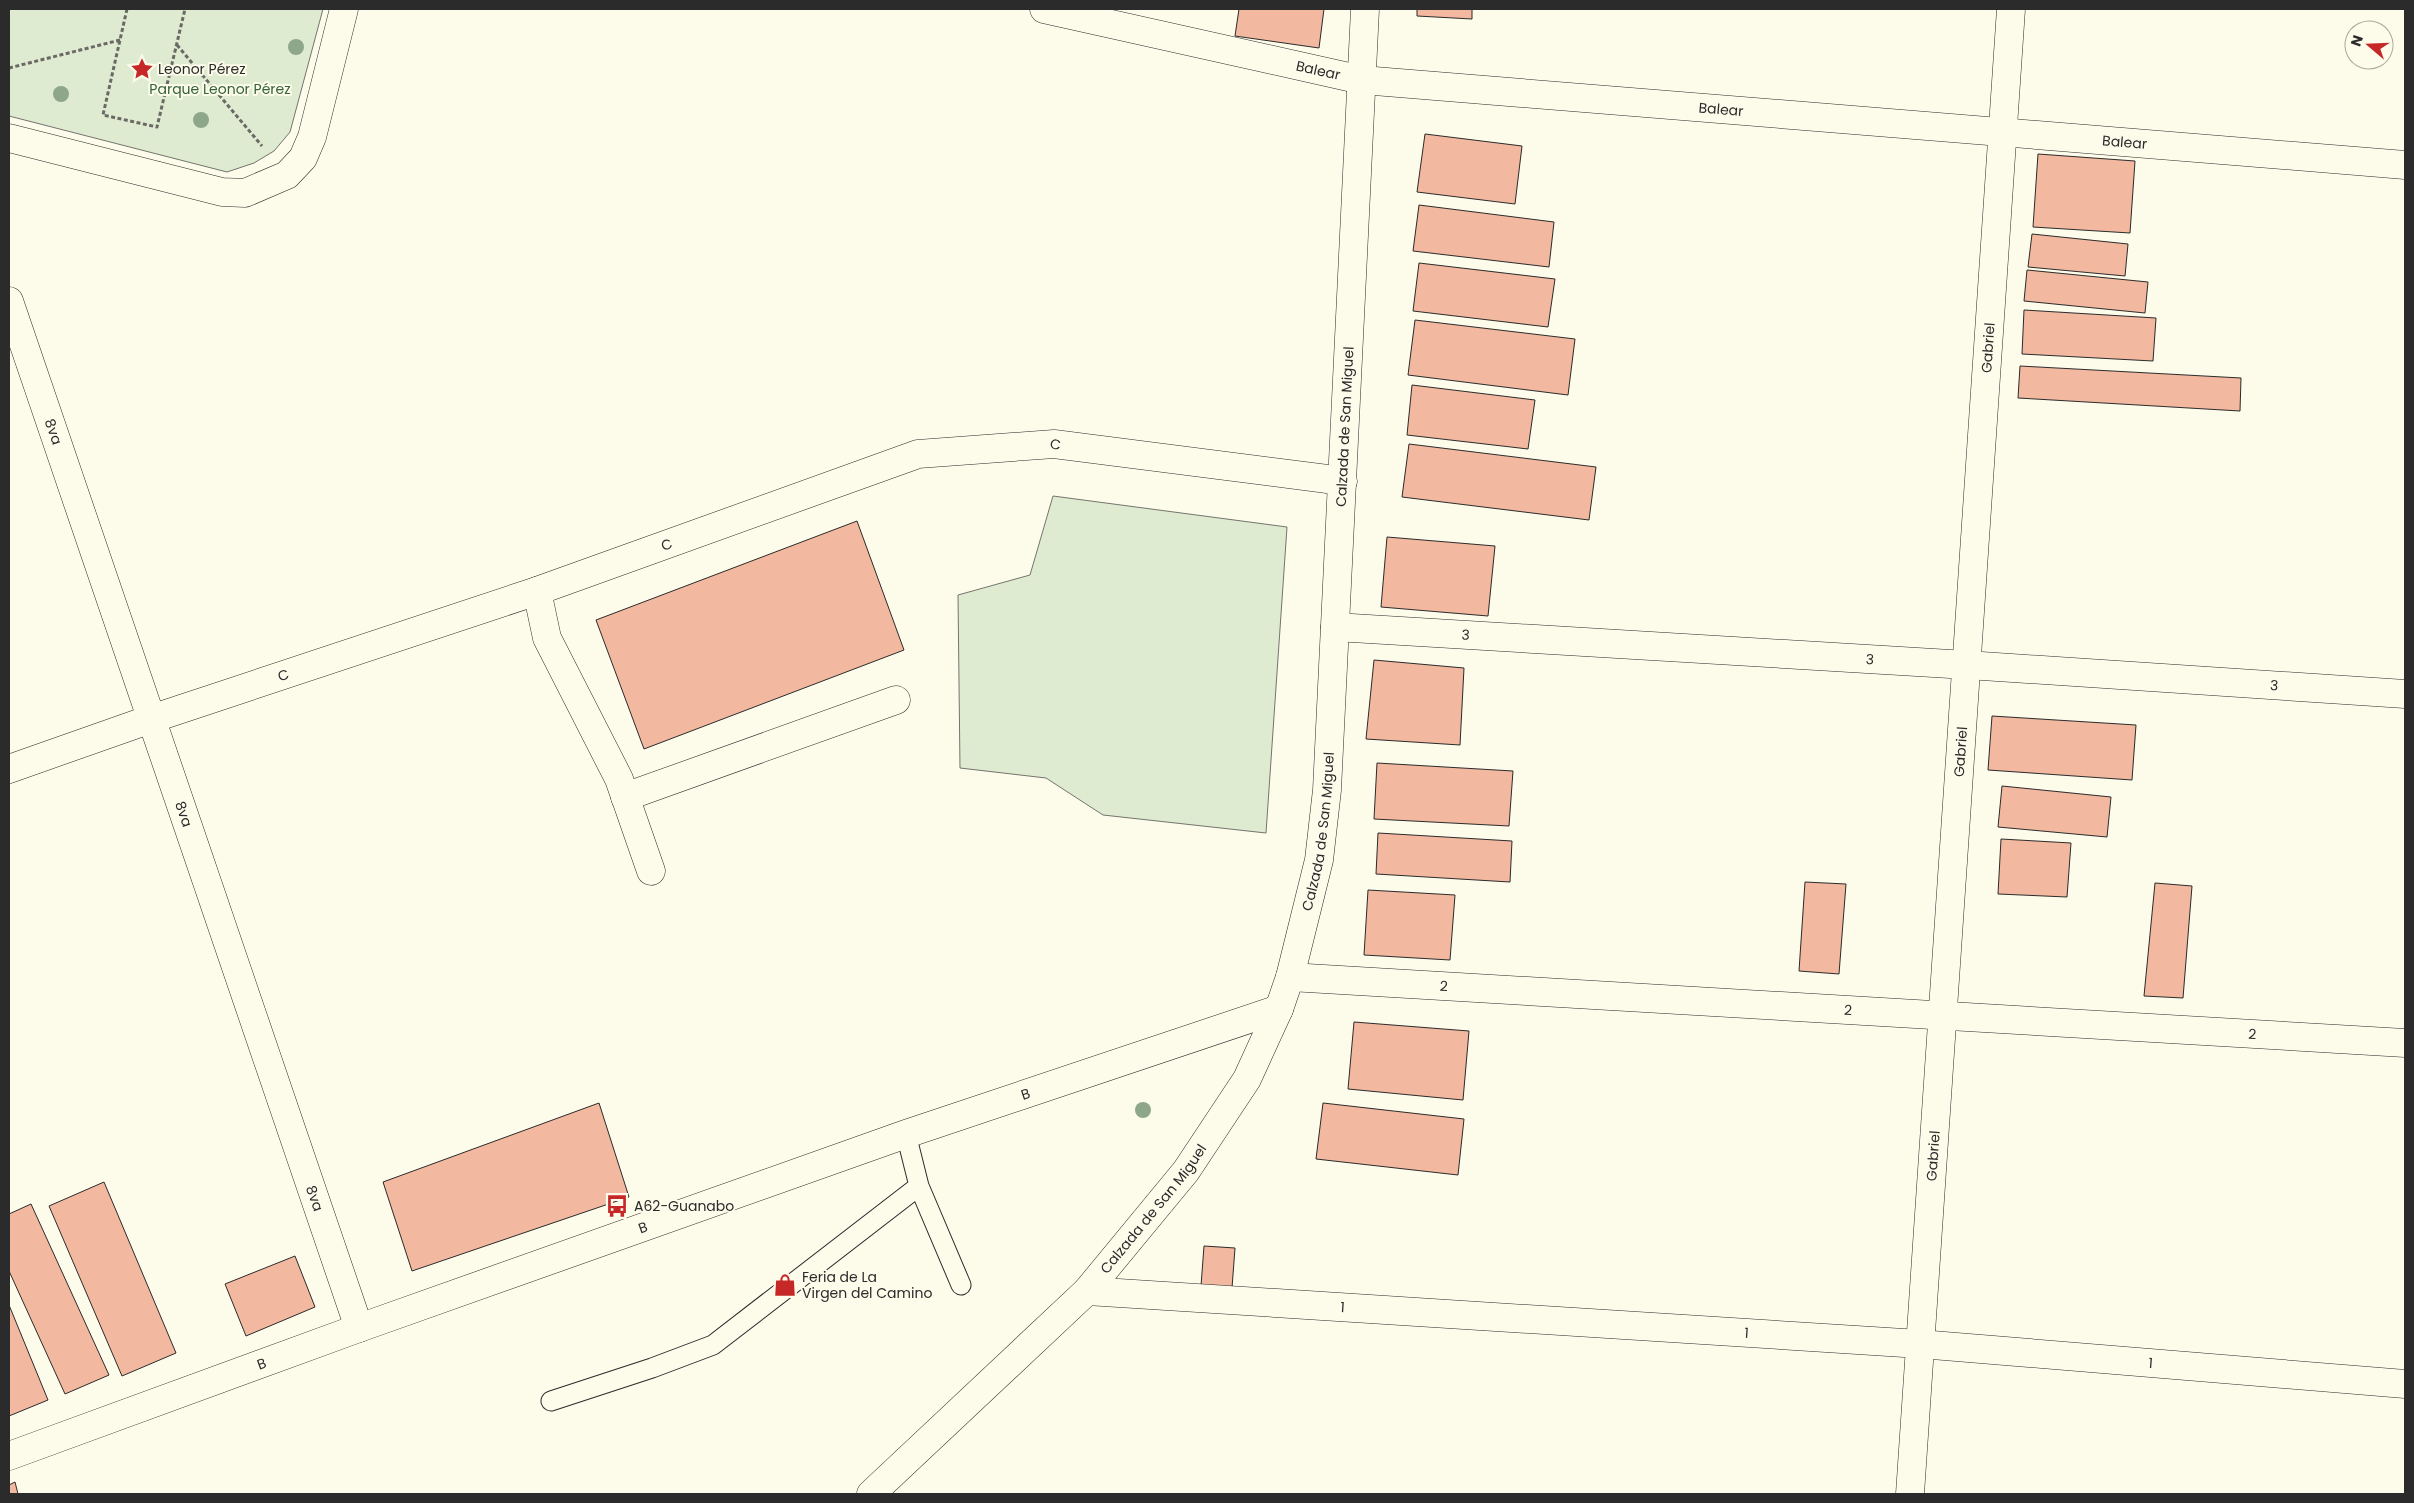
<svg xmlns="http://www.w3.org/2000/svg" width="2414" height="1503" font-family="Poppins,sans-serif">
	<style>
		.green { fill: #deebd1; stroke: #74746e }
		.building { fill: #f2b8a0; stroke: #2b2b2b }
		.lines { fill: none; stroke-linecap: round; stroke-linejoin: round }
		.lane-casing { stroke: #2b2b2b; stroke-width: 21 }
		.street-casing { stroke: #2b2b2b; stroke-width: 29 }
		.secondary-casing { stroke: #2b2b2b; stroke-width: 29 }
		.path { stroke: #6a6964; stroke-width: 3; stroke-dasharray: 4 2.5; stroke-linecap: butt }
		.lane { stroke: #fdfbea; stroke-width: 19 }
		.street { stroke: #fdfbea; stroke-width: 28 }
		.secondary { stroke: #fdfbea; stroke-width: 28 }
		.tree { fill: #8ea78a }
		.labels { text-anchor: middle; stroke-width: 4; stroke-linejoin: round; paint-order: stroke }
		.poi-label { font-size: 14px; fill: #2b2b2b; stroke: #fdfbea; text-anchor: start }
		.street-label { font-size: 14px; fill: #2b2b2b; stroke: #fdfbea }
		.park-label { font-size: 14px; fill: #34623c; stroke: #fdfbea }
	</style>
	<rect width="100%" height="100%" fill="#fdfbea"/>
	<path class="green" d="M 9,9 L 323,9 L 290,132 L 274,151 L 254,163 L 227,172 L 9,116 Z
		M 1053,496 L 1287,527 L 1266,833 L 1103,815 L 1046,778 L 960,768 L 958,595 L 1030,575 Z"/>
	<path class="building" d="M 1239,9 L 1324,9 L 1319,48 L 1235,36 Z
		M 1417,9 L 1472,9 L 1472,19 L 1417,16 Z
		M 1425,134 L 1522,146 L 1515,204 L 1417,192 Z
		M 2038,154 L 2135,161 L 2130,233 L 2033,227 Z
		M 1419,205 L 1554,222 L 1549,267 L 1413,251 Z
		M 2032,234 L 2128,244 L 2125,276 L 2028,267 Z
		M 1419,263 L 1555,279 L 1548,327 L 1413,311 Z
		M 2027,270 L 2148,282 L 2145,313 L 2024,301 Z
		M 2024,310 L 2156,318 L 2153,361 L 2022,354 Z
		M 1415,320 L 1575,339 L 1568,395 L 1408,375 Z
		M 2020,366 L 2241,378 L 2240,411 L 2018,398 Z
		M 1412,385 L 1535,400 L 1528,449 L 1407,435 Z
		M 1409,444 L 1596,467 L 1589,520 L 1402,497 Z
		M 857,521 L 904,650 L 644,749 L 596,620 Z
		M 1387,537 L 1495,546 L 1488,616 L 1381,607 Z
		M 1374,660 L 1464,668 L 1460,745 L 1366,739 Z
		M 1992,716 L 2136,725 L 2132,780 L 1988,770 Z
		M 1377,763 L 1513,771 L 1509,826 L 1374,819 Z
		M 2002,786 L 2111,797 L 2107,837 L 1998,827 Z
		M 1378,833 L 1512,841 L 1510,882 L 1376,874 Z
		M 2001,839 L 2071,843 L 2067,897 L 1998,894 Z
		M 1805,882 L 1846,884 L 1839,974 L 1799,971 Z
		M 2155,883 L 2192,886 L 2183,998 L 2144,996 Z
		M 1368,890 L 1455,895 L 1450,960 L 1364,955 Z
		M 1354,1022 L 1469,1031 L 1463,1100 L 1348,1089 Z
		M 599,1103 L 629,1197 L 412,1271 L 383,1182 Z
		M 1323,1103 L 1464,1119 L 1458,1175 L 1316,1159 Z
		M 104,1182 L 176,1353 L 122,1376 L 49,1206 Z
		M 31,1204 L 109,1375 L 65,1394 L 9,1271 L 9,1214 Z
		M 1204,1246 L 1235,1248 L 1232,1288 L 1201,1286 Z
		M 295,1256 L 315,1307 L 246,1336 L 225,1284 Z
		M 9,1305 L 48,1400 L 9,1416 Z
		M 15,1482 L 18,1494 L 9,1494 L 9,1485 Z"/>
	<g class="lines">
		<defs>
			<path id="lane" d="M 906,1134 L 919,1186 L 961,1285
				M 551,1401 L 652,1368 L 713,1345 L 919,1186"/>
			<g id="street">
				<path id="s1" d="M 1044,9 L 1362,80 L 2405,165"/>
				<path d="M 9,138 L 222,192 L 245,193 L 287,175 L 303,158 L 312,137 L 344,9"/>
				<path id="s2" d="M 9,301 L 359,1328"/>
				<path d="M 537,591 L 547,638 L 619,779 L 651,871"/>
				<path id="s3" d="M 1335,627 L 1967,665 L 2405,694"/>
				<path d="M 625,797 L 896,700"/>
				<path id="s4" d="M 1290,977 L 2405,1043"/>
				<path id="s5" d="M 1087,1291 L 1920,1344 L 2405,1384"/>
				<path id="s6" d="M 9,1456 L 359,1328 L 906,1134 L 1279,1009"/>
				<path id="s7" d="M 1910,1494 L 2011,9"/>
			</g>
			<g id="secondary">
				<path id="s8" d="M 9,769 L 151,719 L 537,591 L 918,454 L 1054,444 L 1343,481"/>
				<path id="s9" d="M 871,1494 L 1087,1291 L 1186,1171 L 1247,1079 L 1279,1009 L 1290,977 L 1319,860 L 1327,790 L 1365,9"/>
			</g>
		</defs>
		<use href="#lane" class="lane-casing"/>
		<use href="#street" class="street-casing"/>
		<use href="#secondary" class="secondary-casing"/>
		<path class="path" d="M 127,9 L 103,115 L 157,127 L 185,9
			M 177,45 L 262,146
			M 9,68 L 120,40"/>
		<use href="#lane" class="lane"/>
		<use href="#street" class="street"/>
		<use href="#secondary" class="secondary"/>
	</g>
	<g class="tree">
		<circle cx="296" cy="47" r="8"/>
		<circle cx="61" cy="94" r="8"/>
		<circle cx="201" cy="120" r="8"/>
		<circle cx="1143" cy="1110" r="8"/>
	</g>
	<defs>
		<symbol id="sight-bare" viewBox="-9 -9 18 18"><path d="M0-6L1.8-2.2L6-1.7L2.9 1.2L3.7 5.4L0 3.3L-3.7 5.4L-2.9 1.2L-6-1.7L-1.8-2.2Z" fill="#c62828" stroke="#fdfbea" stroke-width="2.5" paint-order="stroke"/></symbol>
		<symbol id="bus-bare" viewBox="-9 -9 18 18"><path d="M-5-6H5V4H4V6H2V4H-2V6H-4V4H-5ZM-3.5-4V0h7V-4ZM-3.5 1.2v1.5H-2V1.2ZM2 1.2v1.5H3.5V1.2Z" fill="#c62828" stroke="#fdfbea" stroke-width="2.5" paint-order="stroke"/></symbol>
		<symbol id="shop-bare" viewBox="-9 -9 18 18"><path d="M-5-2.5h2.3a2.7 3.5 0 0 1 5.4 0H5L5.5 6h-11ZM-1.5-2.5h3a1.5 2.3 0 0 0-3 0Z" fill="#c62828" stroke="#fdfbea" stroke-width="2.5" paint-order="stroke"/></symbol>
	</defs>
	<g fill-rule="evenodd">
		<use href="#sight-bare" x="126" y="53" width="32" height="32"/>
		<use href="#bus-bare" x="601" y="1190" width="32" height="32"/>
		<use href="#shop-bare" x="769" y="1269" width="32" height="32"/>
	</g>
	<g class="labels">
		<g class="poi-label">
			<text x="158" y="74">Leonor Pérez</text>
			<text x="634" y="1211">A62-Guanabo</text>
			<text x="802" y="1282">Feria de La<tspan x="802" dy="16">Virgen del Camino</tspan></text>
		</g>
		<g class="street-label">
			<text dy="5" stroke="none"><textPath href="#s1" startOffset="281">Balear</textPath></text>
			<text dy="5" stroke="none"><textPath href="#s1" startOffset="686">Balear</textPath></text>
			<text dy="5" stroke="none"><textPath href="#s1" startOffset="1091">Balear</textPath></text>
			<text dy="5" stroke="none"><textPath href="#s7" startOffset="1149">Gabriel</textPath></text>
			<text dy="5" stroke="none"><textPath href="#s9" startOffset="1228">Calzada de San Miguel</textPath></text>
			<text dy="5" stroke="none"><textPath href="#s2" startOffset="138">8va</textPath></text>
			<text dy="5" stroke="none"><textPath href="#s8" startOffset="1100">C</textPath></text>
			<text dy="5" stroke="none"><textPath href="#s8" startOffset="695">C</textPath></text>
			<text dy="5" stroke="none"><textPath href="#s3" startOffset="131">3</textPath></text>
			<text dy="5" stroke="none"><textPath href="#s3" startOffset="536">3</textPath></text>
			<text dy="5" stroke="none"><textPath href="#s8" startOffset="290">C</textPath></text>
			<text dy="5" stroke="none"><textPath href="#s3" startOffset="941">3</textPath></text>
			<text dy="5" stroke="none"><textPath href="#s7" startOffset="744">Gabriel</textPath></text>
			<text dy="5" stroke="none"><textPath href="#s2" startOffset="542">8va</textPath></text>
			<text dy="5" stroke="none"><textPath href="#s9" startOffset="822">Calzada de San Miguel</textPath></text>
			<text dy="5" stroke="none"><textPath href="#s4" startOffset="154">2</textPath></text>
			<text dy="5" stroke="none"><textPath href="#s4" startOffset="559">2</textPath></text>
			<text dy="5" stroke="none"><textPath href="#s4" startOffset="964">2</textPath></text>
			<text dy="5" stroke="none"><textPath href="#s6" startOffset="1079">B</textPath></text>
			<text dy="5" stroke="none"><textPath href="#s7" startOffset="339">Gabriel</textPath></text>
			<text dy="5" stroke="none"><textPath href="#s2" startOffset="948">8va</textPath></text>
			<text dy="5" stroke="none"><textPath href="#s9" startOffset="402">Calzada de San Miguel</textPath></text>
			<text dy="5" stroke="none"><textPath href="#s6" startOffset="674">B</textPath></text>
			<text dy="5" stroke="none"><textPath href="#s5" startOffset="256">1</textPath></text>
			<text dy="5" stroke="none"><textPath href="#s5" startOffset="661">1</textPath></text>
			<text dy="5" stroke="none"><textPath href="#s5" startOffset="1066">1</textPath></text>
			<text dy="5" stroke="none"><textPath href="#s6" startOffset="269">B</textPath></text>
		</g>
		<g class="park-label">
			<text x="220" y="94">Parque Leonor Pérez</text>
		</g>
	</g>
	<rect width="2414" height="1503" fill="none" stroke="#2b2b2b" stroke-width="20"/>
	<g transform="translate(2369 45) rotate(289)"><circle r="24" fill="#fdfbea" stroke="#a9a89e"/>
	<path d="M0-4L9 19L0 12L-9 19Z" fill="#c62828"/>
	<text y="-8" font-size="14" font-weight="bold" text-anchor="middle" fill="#2b2b2b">N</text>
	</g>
</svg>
